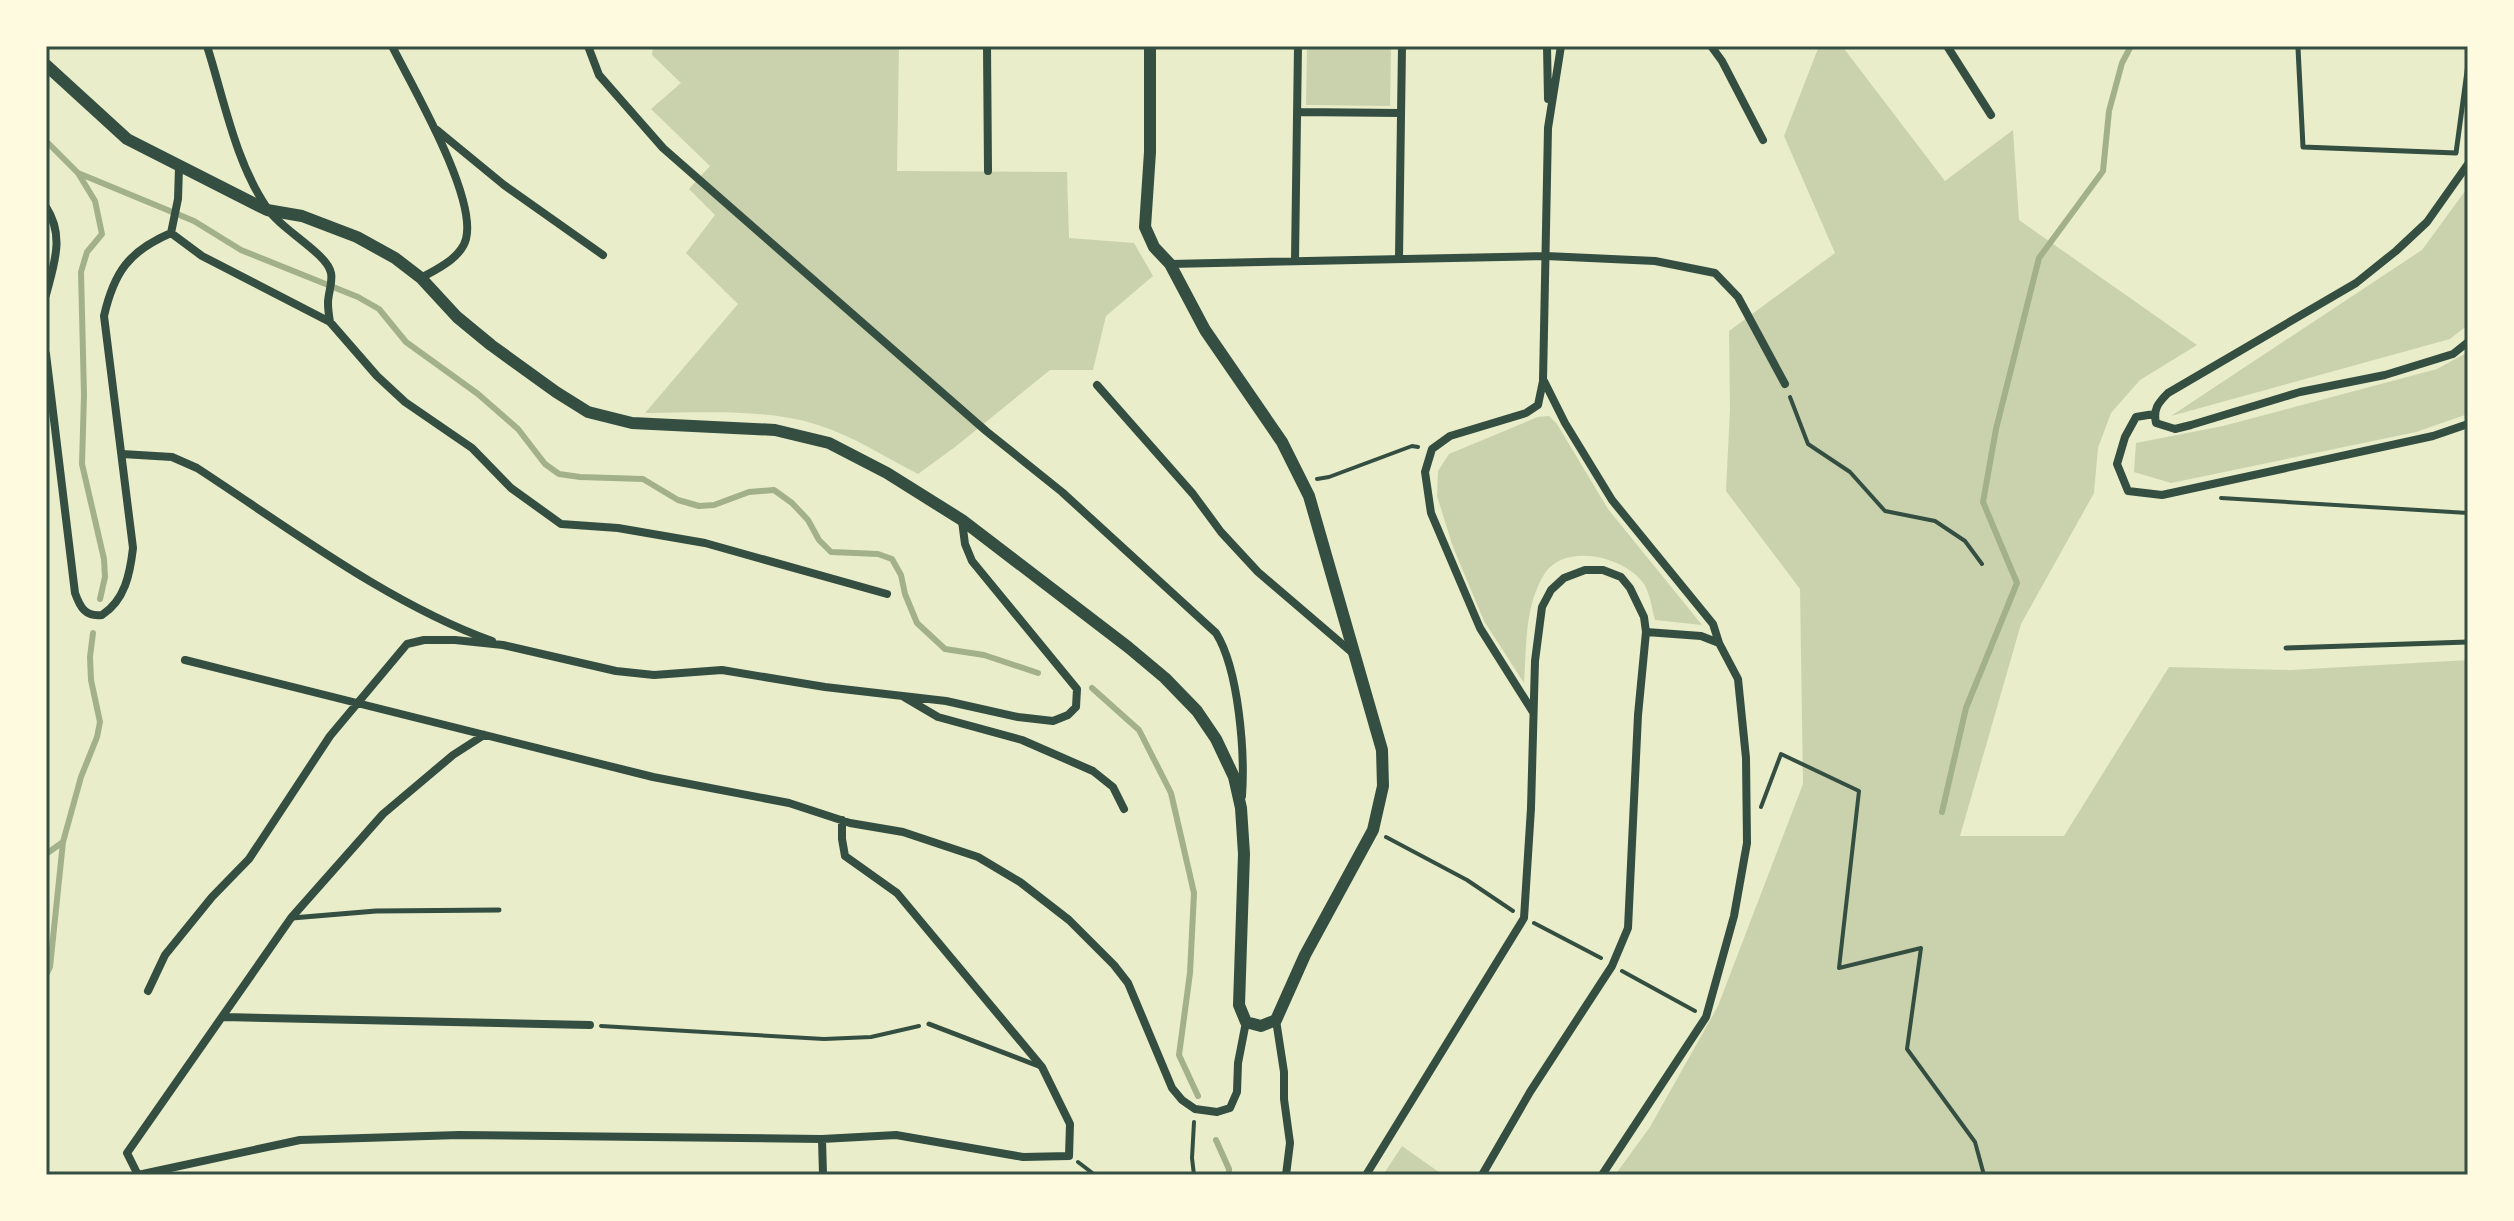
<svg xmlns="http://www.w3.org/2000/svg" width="2514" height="1221" font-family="'Space Grotesk',sans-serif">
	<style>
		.green { fill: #cad2ad }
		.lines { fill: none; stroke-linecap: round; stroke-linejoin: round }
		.stream { stroke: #a3b18a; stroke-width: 6 }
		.path { stroke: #344e41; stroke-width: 4 }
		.service { stroke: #344e41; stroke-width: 5 }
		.minor { stroke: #344e41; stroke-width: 8 }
		.tertiary { stroke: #344e41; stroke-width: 12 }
		.neatline { fill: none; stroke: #344e41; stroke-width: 3 }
	</style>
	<rect width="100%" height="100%" fill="#e9edc9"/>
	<path class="green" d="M 653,46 L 899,46 L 897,171 L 1067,172 L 1069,238 L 1134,243 L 1153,276 L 1106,316 L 1093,370 L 1050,370 L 955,447 L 918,474 C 885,457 853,436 818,425 C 766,408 699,413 645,413 L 738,304 L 686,253 L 715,215 L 689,189 L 710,166 L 651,109 L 681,83 L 652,55 Z
		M 1307,46 L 1391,46 L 1390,106 L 1306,105 Z
		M 1819,46 L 1842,46 L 1945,181 L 2013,130 L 2019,220 L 2197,345 L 2140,380 L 2111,413 L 2098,448 L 2094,493 L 2021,624 L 1960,836 L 2064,836 L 2169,667 L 2291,670 L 2468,660 L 2468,1175 L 1615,1175 L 1650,1127 L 1718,1006 L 1803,784 L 1800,589 L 1726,491 L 1730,409 L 1729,331 L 1835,253 L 1784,136 Z
		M 2468,187 L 2468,325 L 2450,339 L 2171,416 L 2422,250 Z
		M 2468,352 L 2468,414 L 2416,432 L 2171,483 L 2134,472 L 2136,443 L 2223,426 L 2437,369 Z
		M 1549,416 L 1557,424 L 1608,509 L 1702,625 L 1655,620 C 1652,609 1650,593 1644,584 C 1626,557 1566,542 1545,573 C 1524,606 1527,645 1524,683 L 1484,621 L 1453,547 L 1437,496 L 1438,471 L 1449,454 L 1538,417 Z
		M 1402,1146 L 1443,1175 L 1383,1175 Z"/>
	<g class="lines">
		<path class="stream" d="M 46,141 L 78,173 L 194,221 L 241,250 L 358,297 L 379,309 L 406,342 L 478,394 L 518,429 L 545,464 L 559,474 L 580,477 L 643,479 L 678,500 L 699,506 L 714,505 L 749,492 L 774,490 L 792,503 L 808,520 L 819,540 L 831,552 L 878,554 L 892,559 L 901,575 L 905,594 L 917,623 L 945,649 L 984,655 L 1038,673
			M 78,173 L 95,201 L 102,234 L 87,252 L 81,272 L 84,395 L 82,464 L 104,559 L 105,577 L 100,599
			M 1092,688 L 1139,730 L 1171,793 L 1194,893 L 1190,973 L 1179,1055 L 1198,1096
			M 1942,812 L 1966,708 L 2017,583 L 1983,502 L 1996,429 L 2039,258 L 2103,171 L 2109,111 L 2122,63 L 2131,46
			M 46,854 L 63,842
			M 46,975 L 50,967 L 63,842 L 81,777 L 97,737 L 100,722 L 91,680 L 90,657 L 93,633
			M 1216,1140 L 1229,1169 L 1229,1175"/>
		<path class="path" d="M 1790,397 L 1808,444 L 1850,472 L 1885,511 L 1935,521 L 1965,541 L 1982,564
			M 1317,479 L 1329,477 L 1412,446 L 1418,447
			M 2221,498 L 2468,513
			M 1761,807 L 1781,754 L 1859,791 L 1839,968 L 1921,948 L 1907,1049 L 1975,1142 L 1984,1175
			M 1386,837 L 1467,880 L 1513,911
			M 1534,923 L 1601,958
			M 1622,971 L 1695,1011
			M 601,1026 L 824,1039 L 871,1037 L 919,1026
			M 1078,1162 L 1095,1175
			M 1194,1175 L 1192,1158 L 1194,1122"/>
		<path class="service" d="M 2298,48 L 2303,147 L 2456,153 L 2468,64
			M 2286,648 L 2468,642
			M 292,918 L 376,911 L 499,910
			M 929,1024 L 1041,1067"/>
		<path class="minor" d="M 207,46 C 224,99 235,161 267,208 C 280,229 327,253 331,273 C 333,283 328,293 328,303 C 328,309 329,316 330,322
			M 392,46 C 412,86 477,196 466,239 C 461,258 437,269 421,278
			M 588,46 L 599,75 L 663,148 L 986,431 L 1062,492 L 1216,633 C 1239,670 1245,753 1242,796
			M 987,46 L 988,171
			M 1547,46 L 1548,99
			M 1711,46 L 1722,61 L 1763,140
			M 1947,46 L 1991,115
			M 1297,112 L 1401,113
			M 437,130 L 504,185 L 603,255
			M 2468,164 L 2427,222 L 2396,251 L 2356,283 L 2168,393 C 2158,403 2153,409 2156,423 L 2175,429 L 2191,425 L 2300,392 L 2385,375 L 2453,354 L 2468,342
			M 46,207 C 65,236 54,264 46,295
			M 171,233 L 202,256 L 330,322 L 377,376 L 405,402 L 472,448 L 511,488 L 561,524 L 618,528 L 705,543 L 887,594
			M 1399,258 L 1402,46
			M 1295,260 L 1298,46
			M 1170,264 L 1546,256 L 1655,261 L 1715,273 L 1738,297 L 1785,384
			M 46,354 L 75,593 C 80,607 85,617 102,615 C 125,600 130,574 133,548 L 104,316 C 114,272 129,251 171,233 L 178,199 L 179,167
			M 1544,381 L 1565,423 L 1612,500 L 1713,624 L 1719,643
			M 1097,385 L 1193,494 L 1221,532 L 1258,572 L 1355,655
			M 2154,414 L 2136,417 L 2125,437 L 2117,464 L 2128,491 L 2162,495 L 2433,436 L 2468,424
			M 122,454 L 172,457 L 197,468 C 289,528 389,604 492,641
			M 185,660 L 653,777 L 789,803 L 850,823 L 903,832 L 978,857 L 1020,882 L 1069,920 L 1114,965 L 1128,983 L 1172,1088 L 1182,1100 L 1195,1109 L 1217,1112 L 1230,1108 L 1237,1092 L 1238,1063 L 1246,1022
			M 904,697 L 938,717 L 1022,740 L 1093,771 L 1113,787 L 1124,809
			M 1533,712 L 1480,628 L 1431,513 L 1425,472 L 1432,449 L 1450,436 L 1526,413 L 1538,405 L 1543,381 L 1548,128 L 1561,46
			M 484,735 L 453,755 L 383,814 L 291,918 L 127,1153 L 138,1175 L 300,1140 L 459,1135 L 822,1139 L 896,1135 L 1023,1157 L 1069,1156 L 1070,1124 L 1042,1067 L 897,893 L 845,856 L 842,839 L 842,820
			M 148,991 L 165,955 L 212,897 L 249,859 L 330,736 L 407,644 L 424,640 L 455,640 L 503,645 L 616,671 L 654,675 L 722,670 L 825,687 L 946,701 L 1018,717 L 1053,721 L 1068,715 L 1076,707 L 1077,689 L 972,561 L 965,544 L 962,521
			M 224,1017 L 590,1025
			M 1276,1020 L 1284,1072 L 1284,1099 L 1290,1143 L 1286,1175
			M 822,1139 L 823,1175
			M 1366,1175 L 1524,918 L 1531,808 L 1535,661 L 1542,607 L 1551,590 L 1564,578 L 1585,570 L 1603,570 L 1621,577 L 1630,588 L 1644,617 L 1646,632 L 1638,715 L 1628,928 L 1612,966 L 1530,1092 L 1482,1175
			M 1602,1175 L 1706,1017 L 1734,916 L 1747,843 L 1746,758 L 1738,679 L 1719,643 L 1701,636 L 1646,632"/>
		<path class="tertiary" d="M 46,65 L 127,139 L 267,210 L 302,216 L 357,237 L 395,258 L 421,278 L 457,317 L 491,345 L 556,392 L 588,412 L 632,423 L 775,430 L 829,443 L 887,473 L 962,520 L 1128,647 L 1165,678 L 1197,711 L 1216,739 L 1234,777 L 1241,808 L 1244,854 L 1239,1005 L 1246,1022 L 1261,1026 L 1276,1020 L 1305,955 L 1373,830 L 1383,786 L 1382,750 L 1309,496 L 1282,442 L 1205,330 L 1170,264 L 1154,247 L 1145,227 L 1150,152 L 1150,46"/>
	</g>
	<rect width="2514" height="1221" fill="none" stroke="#fefae0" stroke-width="96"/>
	<rect x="48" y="48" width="2418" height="1125" class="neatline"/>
</svg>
